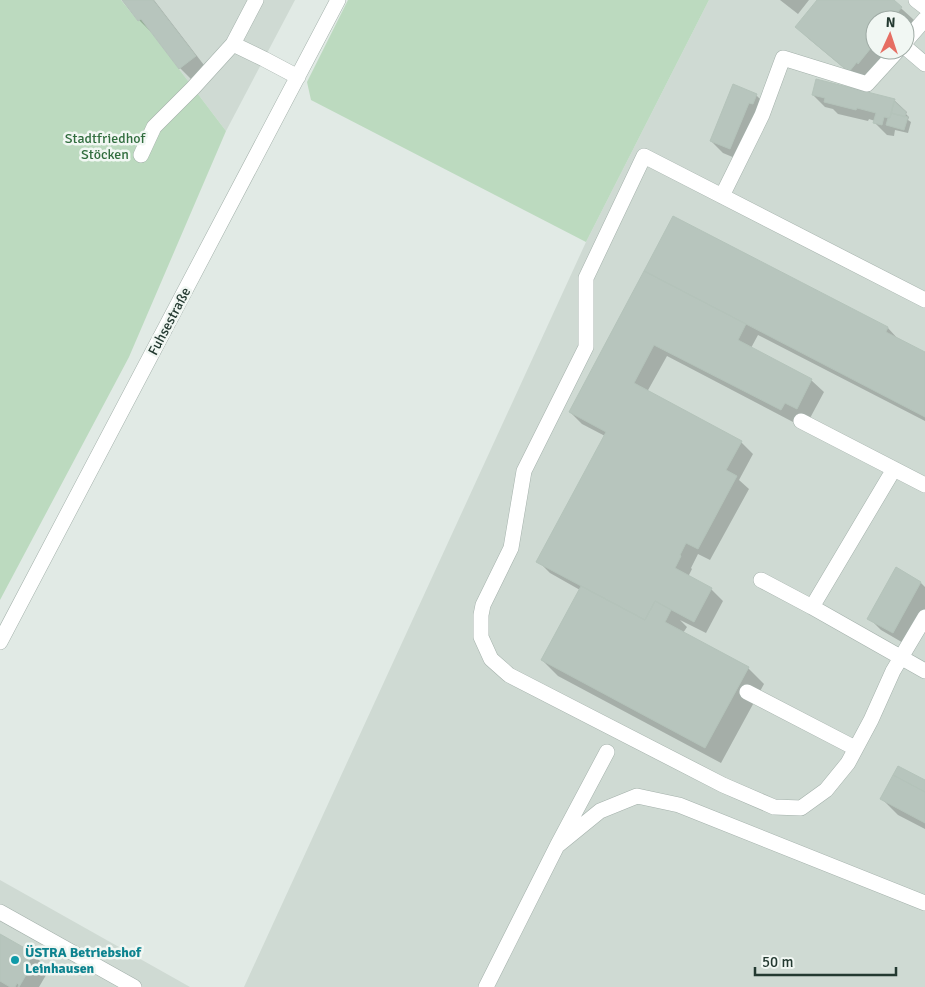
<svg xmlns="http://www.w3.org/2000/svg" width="925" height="987" font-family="Signika,sans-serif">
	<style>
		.built { fill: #cfdad3; fill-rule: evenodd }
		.green { fill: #bcdabf }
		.shadow { fill: #0003 }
		.building { fill: #b7c5bd; stroke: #b4c3ba }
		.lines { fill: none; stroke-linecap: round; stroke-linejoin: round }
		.minor-casing { stroke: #a4b1ab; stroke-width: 16 }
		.minor { stroke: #fff; stroke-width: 15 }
		.culture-dot { fill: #0f9aa8; stroke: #f1f7f3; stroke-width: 2 }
		.labels { text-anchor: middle; stroke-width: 5; stroke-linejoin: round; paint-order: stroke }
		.park-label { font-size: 14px; fill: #316d3e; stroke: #f1f7f3 }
		.street-label { font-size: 14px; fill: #233930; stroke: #f1f7f3 }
		.culture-label { font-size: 14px; font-weight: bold; fill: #0d838f; stroke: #f1f7f3; text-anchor: start }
	</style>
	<rect width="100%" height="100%" fill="#e1eae5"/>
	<path class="built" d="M 121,0 L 295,0 L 226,131 L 141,19 L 138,21 Z
		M 709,0 L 925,0 L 925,987 L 244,987 L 586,242 ZM 875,20 L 905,20 L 905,50 L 875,50 Z
		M 0,880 L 190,987 L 0,987 Z"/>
	<path class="green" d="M 0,0 L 121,0 L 138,21 L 141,19 L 226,131 L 129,357 L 0,600 Z
		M 348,0 L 709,0 L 586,242 L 311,100 L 307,82 Z"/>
	<path class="shadow" d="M 124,0 L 154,0 L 207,69 L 192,80 L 180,68 L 152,31 L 151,32 L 139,20 Z
		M 780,0 L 809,0 L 798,14 Z
		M 817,0 L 892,0 L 914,20 L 906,30 L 907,31 L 905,33 L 905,20 L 875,20 L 875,50 L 891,50 L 862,83 L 809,39 L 797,27 L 818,2 Z
		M 756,95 L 768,107 L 742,161 L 723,153 L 711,141 Z
		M 813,95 L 894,100 L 907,112 L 906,114 L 909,117 L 908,120 L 911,122 L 908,133 L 895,130 L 894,136 L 887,135 L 875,123 L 875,121 L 869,119 L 868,121 L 838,114 L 833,109 L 825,107 Z
		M 673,218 L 888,328 L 899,340 L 925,353 L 925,421 L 758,335 L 751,348 L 811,380 L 824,392 L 809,420 L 797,414 L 793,422 L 667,356 L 647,392 L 741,442 L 753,454 L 739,480 L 749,489 L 710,560 L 698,554 L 691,568 L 692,569 L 688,577 L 711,589 L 723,601 L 706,633 L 680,620 L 687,627 L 683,633 L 748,668 L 764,684 L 721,763 L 558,676 L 542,660 L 580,590 L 550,573 L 538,561 L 605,436 L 582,424 L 570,412 Z
		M 896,569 L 921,583 L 925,587 L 925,609 L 905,644 L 881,630 L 869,618 Z
		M 925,781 L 925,829 L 898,815 L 882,799 Z
		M 0,935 L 33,954 L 49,970 L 39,987 L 0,987 Z"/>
	<path class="building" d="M 122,0 L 153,0 L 196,56 L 179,69 L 141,19 L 138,21 Z
		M 817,0 L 894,0 L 902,7 L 894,17 L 896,18 L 894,20 L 875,20 L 875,43 L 858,64 L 857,62 L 849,72 L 795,27 Z
		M 816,79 L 895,99 L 890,118 L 884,117 L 882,125 L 873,123 L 876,113 L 857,108 L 856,110 L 824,102 L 825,98 L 812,95 Z
		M 733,84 L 757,94 L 753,104 L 749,103 L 730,149 L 710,141 Z
		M 894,101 L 906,112 L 905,117 L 891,113 Z
		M 891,113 L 908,117 L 904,130 L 886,125 L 888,118 L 890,118 Z
		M 673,216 L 888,327 L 886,332 L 925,352 L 925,417 L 644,271 Z
		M 644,271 L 746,324 L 738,340 L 812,379 L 797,409 L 785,403 L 781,410 L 654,345 L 634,383 L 742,441 L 726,470 L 737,476 L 698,549 L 686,543 L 680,555 L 681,556 L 675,568 L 712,588 L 694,622 L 655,601 L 645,620 L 536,562 L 606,432 L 569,412 Z
		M 896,567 L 921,582 L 893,633 L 867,619 Z
		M 581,586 L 645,620 L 655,601 L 671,610 L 665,622 L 749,667 L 705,748 L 541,660 Z
		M 898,766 L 925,780 L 925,792 L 893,775 Z
		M 893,775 L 925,792 L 925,823 L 880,799 Z
		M 0,934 L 37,955 L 37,956 L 33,954 L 25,969 L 28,971 L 27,972 L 24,970 L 23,973 L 26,975 L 19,987 L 18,987 L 19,985 L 17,983 L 15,987 L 10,987 L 0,981 Z"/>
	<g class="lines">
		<defs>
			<path id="minor" d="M 256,0 L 233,44 L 264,59 L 298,77
				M 916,0 L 925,7
				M 905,42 L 925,19
				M 905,47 L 925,64
				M 141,155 L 154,127 L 193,88 L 233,44
				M 722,196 L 762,115 L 783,58 L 867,84 L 898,50
				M 925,300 L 644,156 L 586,278 L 586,347 L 524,471 L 511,548 L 483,605 L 481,615 L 481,637 L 491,659 L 509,675 L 723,785 L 774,807 L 801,808 L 826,790 L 848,763 L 871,720 L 893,671 L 925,617
				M 801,421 L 925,485
				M 761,580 L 812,607 L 925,671
				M 812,607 L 894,469
				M 0,642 L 338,0
				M 747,692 L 855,748
				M 557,846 L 600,811 L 637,796 L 679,805 L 925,903
				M 0,912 L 134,987
				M 486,987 L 557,846 L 607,752"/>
		</defs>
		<use href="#minor" class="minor-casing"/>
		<use href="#minor" class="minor"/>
	</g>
	<circle class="culture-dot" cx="15" cy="960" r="5"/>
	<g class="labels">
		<g class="park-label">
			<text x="105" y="143">Stadtfriedhof<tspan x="105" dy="16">Stöcken</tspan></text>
		</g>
		<g class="street-label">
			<text transform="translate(169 321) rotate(-62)" y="5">Fuhsestraße</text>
		</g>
		<g class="culture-label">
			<text x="25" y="957">ÜSTRA Betriebshof<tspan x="25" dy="16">Leinhausen</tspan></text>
		</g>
	</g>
	<g transform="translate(890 35) rotate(3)"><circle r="24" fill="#f1f7f3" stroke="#9faba5"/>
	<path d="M0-4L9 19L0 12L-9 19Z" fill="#e66e63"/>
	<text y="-8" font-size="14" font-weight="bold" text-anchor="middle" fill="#233930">N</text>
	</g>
	<path d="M755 967v8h141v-8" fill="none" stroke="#233930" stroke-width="2.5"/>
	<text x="762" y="967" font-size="15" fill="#233930" stroke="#f1f7f3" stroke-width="4" paint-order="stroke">50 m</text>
</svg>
